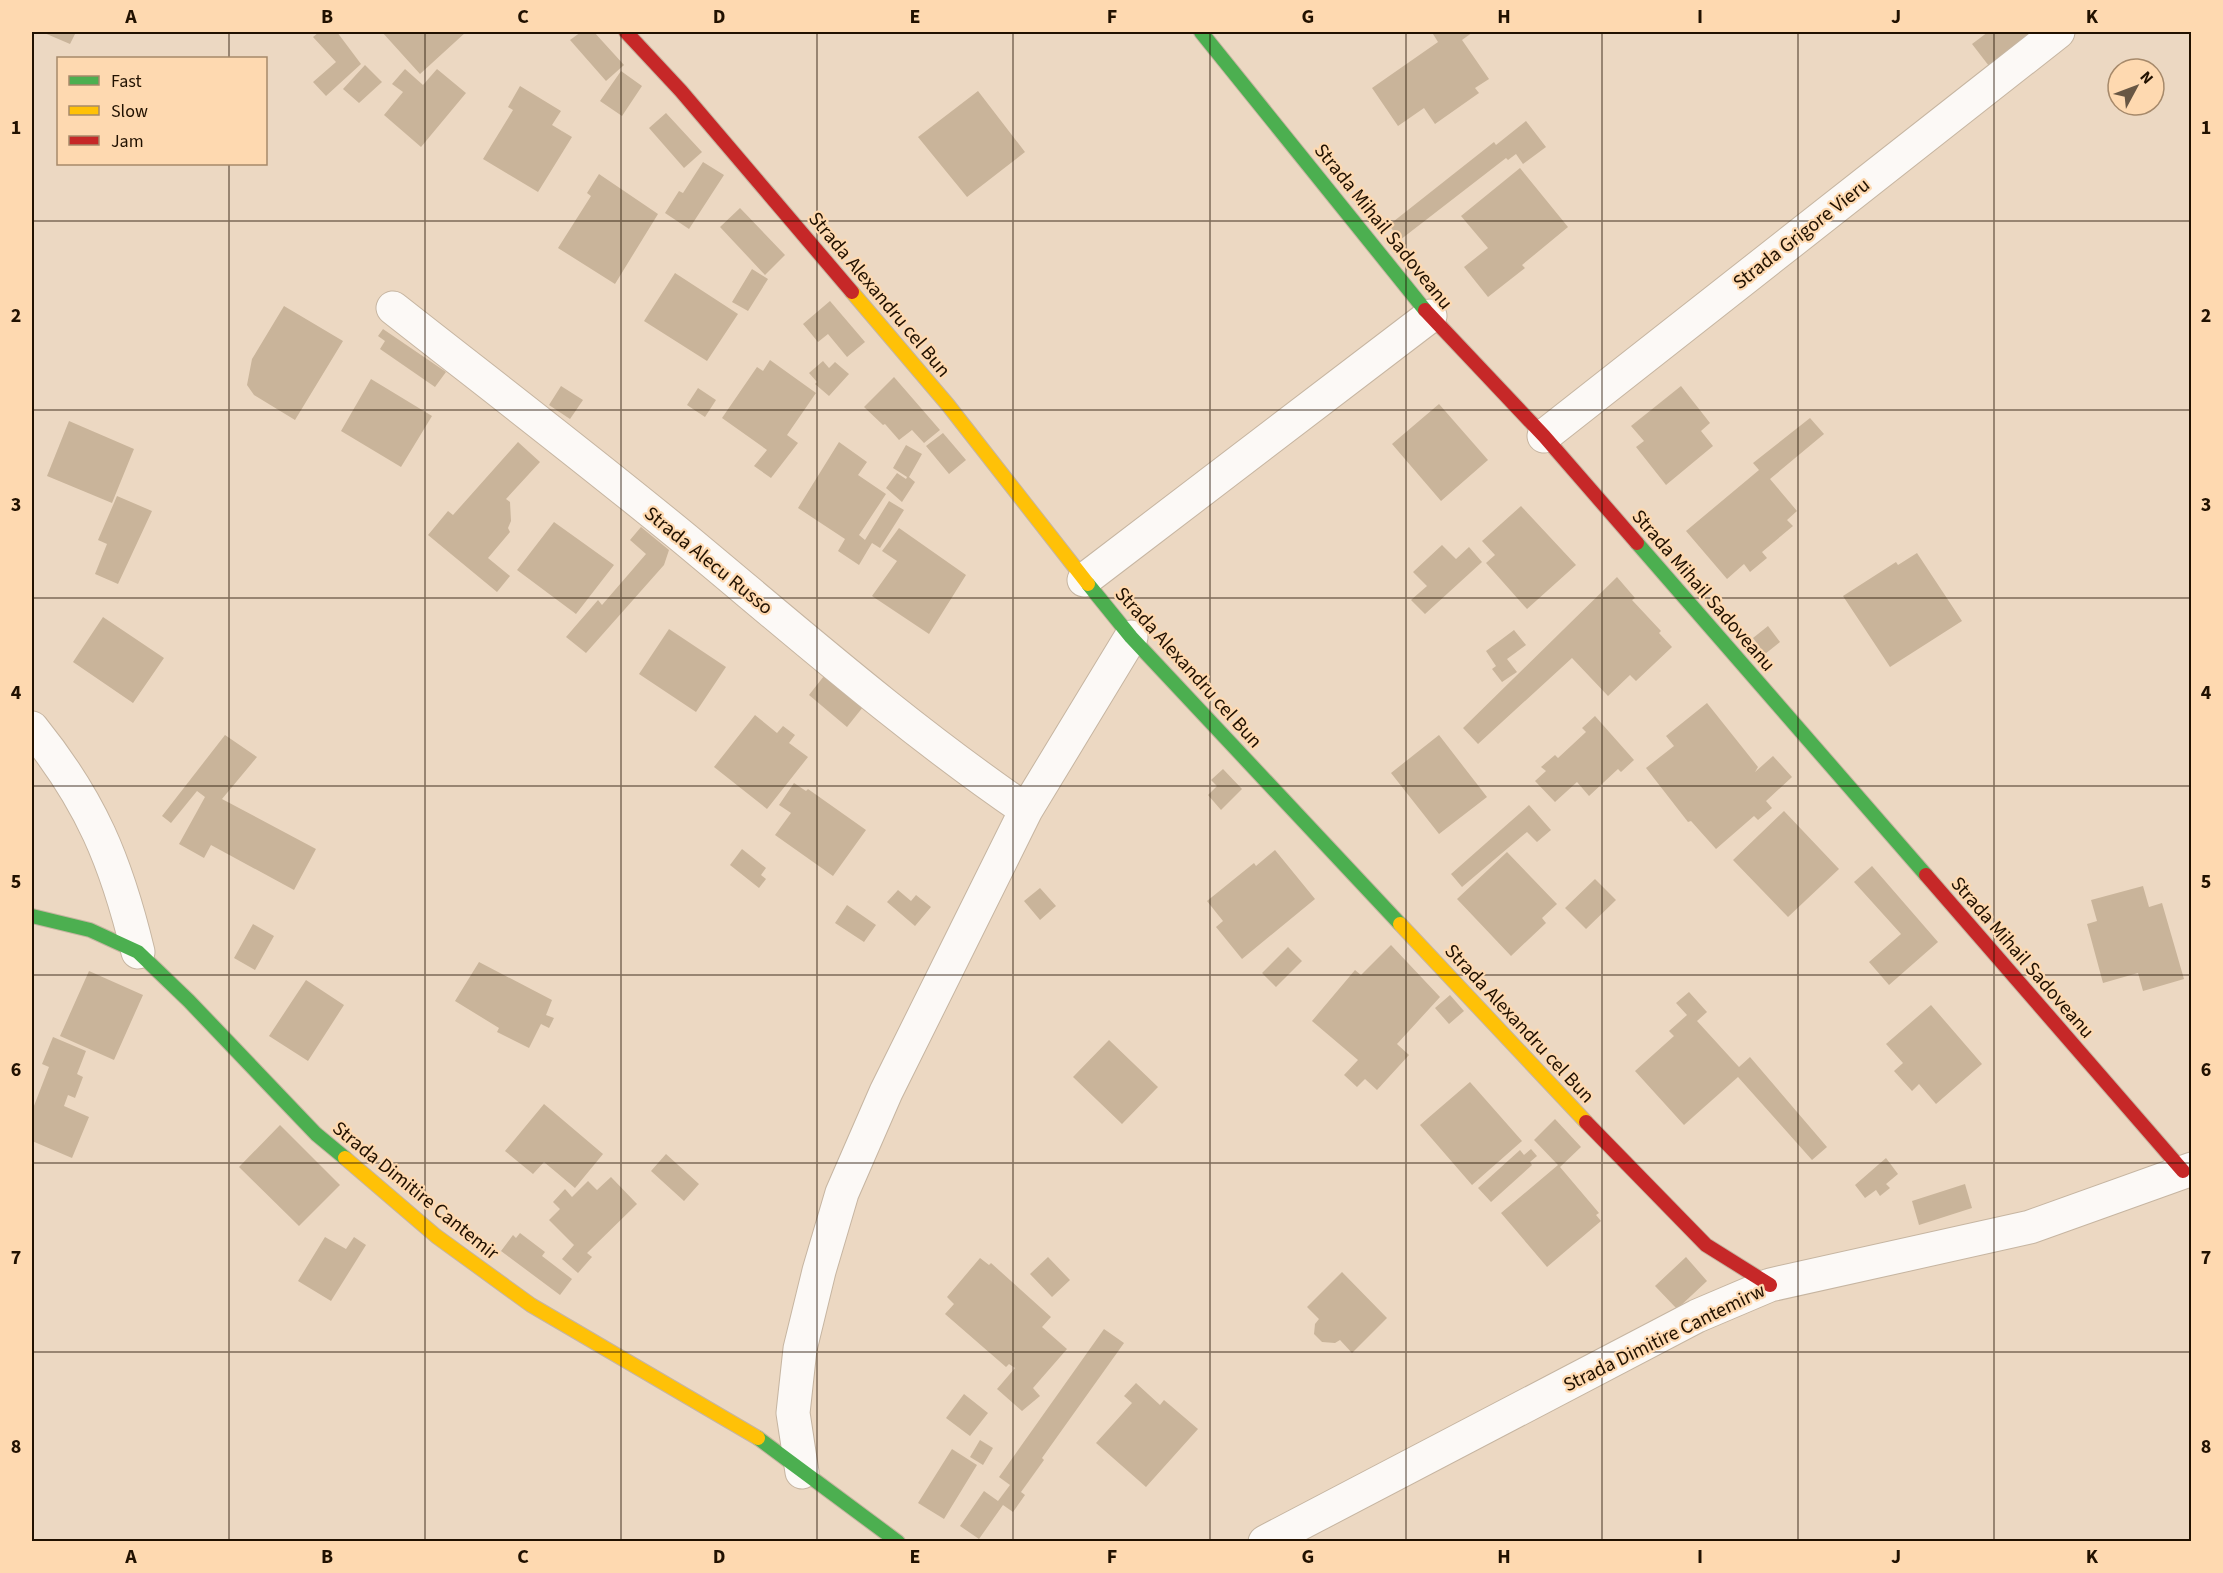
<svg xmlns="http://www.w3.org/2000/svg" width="2223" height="1573" font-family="'Source Sans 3',sans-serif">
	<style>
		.building { fill: #c9b49a }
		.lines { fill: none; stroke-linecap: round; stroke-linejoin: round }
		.street-casing { stroke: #c6b5a1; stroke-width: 35 }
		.fast-casing { stroke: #c6b5a1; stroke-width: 16 }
		.slow-casing { stroke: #c6b5a1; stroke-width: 16 }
		.jam-casing { stroke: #c6b5a1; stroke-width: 16 }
		.street { stroke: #fcf9f6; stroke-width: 33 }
		.fast { stroke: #4caf50; stroke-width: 14 }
		.slow { stroke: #ffc107; stroke-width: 14 }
		.jam { stroke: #c62828; stroke-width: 14 }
		.grid { fill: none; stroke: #211100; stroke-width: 1.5; stroke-opacity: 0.55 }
		.labels { text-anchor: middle; stroke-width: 4.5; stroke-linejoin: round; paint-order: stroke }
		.street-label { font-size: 20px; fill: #211100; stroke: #fed9b0 }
		.neatline { fill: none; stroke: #211100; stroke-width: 2 }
		.grid-label { font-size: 20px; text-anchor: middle; font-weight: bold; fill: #211100 }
	</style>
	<rect width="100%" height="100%" fill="#ecd8c2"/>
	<path class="building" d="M 42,32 L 76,32 L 70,44 Z
		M 319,32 L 337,32 L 361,64 L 326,96 L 313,82 L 336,62 L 313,37 Z
		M 382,32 L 466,32 L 420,74 Z
		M 581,32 L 594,32 L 624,65 L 606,81 L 570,40 Z
		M 1436,32 L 1473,32 L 1462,40 L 1489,79 L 1475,88 L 1479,93 L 1435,124 L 1424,108 L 1398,126 L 1372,88 L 1438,42 L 1433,34 Z
		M 1988,32 L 2034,32 L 1989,66 L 1972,44 Z
		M 365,65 L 382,82 L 359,103 L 343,89 Z
		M 405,69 L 423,85 L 437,69 L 466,93 L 421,147 L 384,115 L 403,92 L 392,84 Z
		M 621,71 L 642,86 L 622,116 L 600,101 Z
		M 520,86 L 561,111 L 552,125 L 572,137 L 538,192 L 483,159 L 513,110 L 508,107 Z
		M 978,91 L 1025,152 L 967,197 L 918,137 Z
		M 666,113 L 702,152 L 684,168 L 649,128 Z
		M 1526,121 L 1546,147 L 1523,164 L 1516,154 L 1508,160 L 1506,158 L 1400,240 L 1389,225 L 1494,142 L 1496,145 Z
		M 703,162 L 724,175 L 689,229 L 665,213 L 679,191 L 683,193 Z
		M 1520,168 L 1568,227 L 1522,265 L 1525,268 L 1488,297 L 1464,267 L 1488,248 L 1461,216 Z
		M 599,174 L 658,214 L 615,284 L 558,248 L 591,196 L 587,193 Z
		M 740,208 L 785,255 L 765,275 L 720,227 Z
		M 752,269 L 768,279 L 748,311 L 732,302 Z
		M 675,273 L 738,314 L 707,361 L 644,321 Z
		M 830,301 L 865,342 L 847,357 L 828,334 L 818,342 L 803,324 Z
		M 284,306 L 343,341 L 295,420 L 254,395 L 247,385 L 252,359 Z
		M 383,329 L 446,372 L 435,387 L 380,349 L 385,341 L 378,336 Z
		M 770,360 L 816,393 L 787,435 L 798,443 L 771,478 L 754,466 L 767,450 L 722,418 L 757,367 L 763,371 Z
		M 823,361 L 829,368 L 835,362 L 849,374 L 829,396 L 815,384 L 817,382 L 809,373 Z
		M 894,377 L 940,430 L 924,443 L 912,430 L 899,440 L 885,424 L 883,425 L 864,407 Z
		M 371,379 L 432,416 L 401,467 L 341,431 Z
		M 561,386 L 583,400 L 570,419 L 549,405 Z
		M 1681,386 L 1710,423 L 1701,431 L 1713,446 L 1666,485 L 1636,447 L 1644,441 L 1631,426 Z
		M 698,388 L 716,400 L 705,417 L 687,405 Z
		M 1439,404 L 1488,460 L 1441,501 L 1392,444 Z
		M 1810,418 L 1824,434 L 1770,479 L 1797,511 L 1787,520 L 1793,526 L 1762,552 L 1767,558 L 1750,572 L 1744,564 L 1727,579 L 1686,531 L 1759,470 L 1753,463 Z
		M 69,421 L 134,449 L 112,503 L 47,476 Z
		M 943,433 L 966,460 L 949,474 L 926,446 Z
		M 518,442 L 540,462 L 506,499 L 510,502 L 511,521 L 508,528 L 510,532 L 488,558 L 510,576 L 497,592 L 428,535 L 448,511 L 453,515 Z
		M 839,442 L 867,462 L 858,475 L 886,494 L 859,535 L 865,540 L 889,501 L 904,510 L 880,548 L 872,543 L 859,565 L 838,551 L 845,539 L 798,508 Z
		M 906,445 L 922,454 L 909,477 L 915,482 L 902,502 L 886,488 L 897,473 L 906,479 L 907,477 L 893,468 Z
		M 117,496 L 152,511 L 118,584 L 95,574 L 107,544 L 98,540 Z
		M 1521,506 L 1576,565 L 1527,609 L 1486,563 L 1495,555 L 1482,541 Z
		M 554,522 L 614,565 L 576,614 L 517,570 Z
		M 641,527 L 669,550 L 664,565 L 586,653 L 566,637 L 598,600 L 602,605 L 646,554 L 630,540 Z
		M 899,528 L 966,575 L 929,634 L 872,596 L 897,561 L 882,551 Z
		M 1442,545 L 1456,559 L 1469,547 L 1482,562 L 1425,614 L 1411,600 L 1427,586 L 1413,572 Z
		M 1917,553 L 1962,621 L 1890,667 L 1843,596 L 1896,562 L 1898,565 Z
		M 1617,577 L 1635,598 L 1632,600 L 1661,631 L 1659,633 L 1672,647 L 1636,681 L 1630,675 L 1608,696 L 1572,658 L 1478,744 L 1463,728 Z
		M 103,617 L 164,658 L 133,703 L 73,662 Z
		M 1768,626 L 1780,642 L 1765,654 L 1753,638 Z
		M 669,629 L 726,667 L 696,712 L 639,674 Z
		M 1514,630 L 1526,645 L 1507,659 L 1517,672 L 1502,682 L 1492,669 L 1496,666 L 1486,651 Z
		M 824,676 L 863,707 L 847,727 L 809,695 Z
		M 1707,703 L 1758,767 L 1755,772 L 1773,756 L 1792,777 L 1766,801 L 1772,808 L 1758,820 L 1754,816 L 1716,849 L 1691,821 L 1688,822 L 1646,768 L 1674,746 L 1666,736 Z
		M 755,715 L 777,733 L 783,726 L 795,735 L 789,743 L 808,757 L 767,809 L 714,767 Z
		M 1595,716 L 1634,760 L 1621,772 L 1618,769 L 1589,796 L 1577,782 L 1555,802 L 1535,781 L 1546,771 L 1541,767 L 1555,755 L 1558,758 L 1586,732 L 1582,728 Z
		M 225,735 L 257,757 L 222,799 L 316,849 L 294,890 L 211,845 L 204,858 L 179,844 L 205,797 L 197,791 L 171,823 L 162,816 Z
		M 1439,735 L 1487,797 L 1439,834 L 1391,773 Z
		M 1223,769 L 1242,789 L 1221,810 L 1208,795 L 1217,786 L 1211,780 Z
		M 794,783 L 806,791 L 808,789 L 866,830 L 833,876 L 775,835 L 791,813 L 779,805 Z
		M 1529,805 L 1551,830 L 1537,842 L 1527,832 L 1462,887 L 1451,874 Z
		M 1784,811 L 1839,869 L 1788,917 L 1733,860 Z
		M 742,849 L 766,868 L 761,875 L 766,879 L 759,888 L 730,865 Z
		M 1275,850 L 1315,899 L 1242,959 L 1216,927 L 1223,921 L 1207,901 L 1254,863 L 1256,866 Z
		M 1507,852 L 1557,904 L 1542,918 L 1546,923 L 1511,956 L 1457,899 Z
		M 1872,866 L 1938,942 L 1889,985 L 1869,962 L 1901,934 L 1854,882 Z
		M 1595,879 L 1616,900 L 1586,929 L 1565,908 Z
		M 2143,886 L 2149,907 L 2162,903 L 2184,979 L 2143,991 L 2138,973 L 2103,983 L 2087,924 L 2097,921 L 2091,900 Z
		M 1040,888 L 1056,906 L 1040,920 L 1024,901 Z
		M 898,890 L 911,901 L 916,895 L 931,907 L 915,926 L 887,902 Z
		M 847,905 L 876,925 L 864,942 L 835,923 Z
		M 253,924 L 274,936 L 255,970 L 234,958 Z
		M 1391,945 L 1440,997 L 1397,1044 L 1409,1055 L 1377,1090 L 1365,1079 L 1357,1087 L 1344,1075 L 1358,1060 L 1312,1021 L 1355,970 L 1361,975 Z
		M 1288,947 L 1302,961 L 1276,987 L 1262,973 Z
		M 479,962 L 552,1000 L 546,1015 L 554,1018 L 549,1028 L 541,1024 L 529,1048 L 497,1032 L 499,1028 L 455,1001 Z
		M 89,971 L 143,995 L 114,1060 L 60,1036 Z
		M 306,980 L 344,1005 L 308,1061 L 269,1036 Z
		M 1689,992 L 1707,1012 L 1697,1021 L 1739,1067 L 1750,1057 L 1827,1147 L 1812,1160 L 1738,1077 L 1684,1125 L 1635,1071 L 1674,1036 L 1669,1031 L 1687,1015 L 1676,1003 Z
		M 1450,995 L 1464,1011 L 1449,1024 L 1435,1008 Z
		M 1931,1005 L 1982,1064 L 1936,1104 L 1919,1084 L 1912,1091 L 1894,1071 L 1903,1063 L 1886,1044 Z
		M 53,1037 L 86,1051 L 77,1074 L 83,1077 L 75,1098 L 68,1095 L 64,1106 L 89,1117 L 72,1158 L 32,1141 L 32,1111 L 49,1067 L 42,1064 Z
		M 1109,1040 L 1158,1087 L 1122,1124 L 1073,1077 Z
		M 1470,1082 L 1522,1141 L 1472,1185 L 1420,1125 Z
		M 544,1104 L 603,1154 L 575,1188 L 544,1162 L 533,1174 L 505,1151 Z
		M 1555,1119 L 1581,1147 L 1560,1167 L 1599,1213 L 1596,1215 L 1601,1221 L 1547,1267 L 1501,1213 L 1558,1165 L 1534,1140 Z
		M 280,1125 L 340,1185 L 299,1226 L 239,1167 Z
		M 1531,1149 L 1537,1156 L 1530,1162 L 1532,1165 L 1491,1202 L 1478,1188 L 1520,1150 L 1524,1155 Z
		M 666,1154 L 699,1184 L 684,1201 L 651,1171 Z
		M 1886,1158 L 1898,1174 L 1886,1184 L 1890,1188 L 1880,1196 L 1876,1190 L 1865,1198 L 1855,1185 Z
		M 611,1177 L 637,1204 L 587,1253 L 592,1257 L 578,1273 L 562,1259 L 574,1245 L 549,1220 L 560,1209 L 553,1202 L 565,1189 L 572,1197 L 588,1181 L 597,1190 Z
		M 1965,1184 L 1972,1208 L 1919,1225 L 1912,1201 Z
		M 520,1233 L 545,1252 L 542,1256 L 572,1279 L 560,1295 L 501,1251 L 513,1235 L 516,1238 Z
		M 325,1237 L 346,1249 L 354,1237 L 366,1245 L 331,1301 L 298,1281 Z
		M 1048,1257 L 1070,1280 L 1052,1297 L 1030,1274 Z
		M 1686,1257 L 1707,1281 L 1677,1309 L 1655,1286 Z
		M 980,1258 L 989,1265 L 991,1263 L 1051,1317 L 1042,1327 L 1067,1349 L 1033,1388 L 1040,1396 L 1022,1411 L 997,1389 L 1015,1368 L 1009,1364 L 1006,1367 L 945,1314 L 954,1304 L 947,1297 Z
		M 1342,1272 L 1387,1318 L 1352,1353 L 1340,1340 L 1335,1343 L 1322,1342 L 1314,1334 L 1315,1324 L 1319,1319 L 1307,1307 Z
		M 1104,1329 L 1124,1343 L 1042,1458 L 1044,1460 L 1021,1492 L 1025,1495 L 1013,1512 L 1003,1505 L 979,1539 L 960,1526 L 984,1491 L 998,1501 L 1010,1485 L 999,1477 Z
		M 1136,1383 L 1160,1405 L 1164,1400 L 1198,1429 L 1146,1487 L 1096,1443 L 1132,1403 L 1124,1396 Z
		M 964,1394 L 988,1413 L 970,1436 L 946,1418 Z
		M 980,1440 L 993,1448 L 983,1465 L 970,1457 Z
		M 952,1449 L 977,1465 L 944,1519 L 918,1503 Z"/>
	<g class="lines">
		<defs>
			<path id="street" d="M 393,308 C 491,385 589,460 685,539 C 797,632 906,728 1026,810
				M 1544,436 L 2058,32
				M 1084,580 L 1430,316
				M 32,728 C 91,801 116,861 138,952
				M 802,1472 L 793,1413 L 800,1349 L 819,1271 L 842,1193 L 886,1092 L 1026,810 L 1131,637
				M 1265,1542 L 1697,1316 L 1770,1285 L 2030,1227 L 2192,1169"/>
			<path id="fast" d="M 1201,32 L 1425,310
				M 1637,543 L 1926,875
				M 1088,584 L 1131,637 L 1400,924
				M 32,916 L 90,930 L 138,952 L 189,1001 L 316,1134 L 345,1158
				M 758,1438 L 898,1542"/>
			<path id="slow" d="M 852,292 L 948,405 L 1088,584
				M 1400,924 L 1586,1122
				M 345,1158 L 436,1236 L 531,1305 L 758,1438"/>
			<path id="jam" d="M 626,32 L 681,91 L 852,292
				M 1425,310 L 1544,436 L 1637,543
				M 1926,875 L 2183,1171
				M 1586,1122 L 1706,1245 L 1770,1285"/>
		</defs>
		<use href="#street" class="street-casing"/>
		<use href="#fast" class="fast-casing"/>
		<use href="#slow" class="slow-casing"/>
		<use href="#jam" class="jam-casing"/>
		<use href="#street" class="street"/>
		<use href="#fast" class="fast"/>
		<use href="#slow" class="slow"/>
		<use href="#jam" class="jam"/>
	</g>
	<path class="grid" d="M 229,32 L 229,58M 425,32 L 425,1542M 621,32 L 621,1542M 817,32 L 817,1542M 1013,32 L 1013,1542M 1210,32 L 1210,1542M 1406,32 L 1406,1542M 1602,32 L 1602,1542M 1798,32 L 1798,1542M 1994,32 L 1994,1542M 229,164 L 229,1542M 32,221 L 2192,221M 32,410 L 2192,410M 32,598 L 2192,598M 32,786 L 2192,786M 32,975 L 2192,975M 32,1163 L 2192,1163M 32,1352 L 2192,1352"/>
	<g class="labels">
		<g class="street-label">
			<text transform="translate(1384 226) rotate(51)" y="7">Strada Mihail Sadoveanu</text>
			<text transform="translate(1801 233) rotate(-38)" y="7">Strada Grigore Vieru</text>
			<text transform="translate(880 294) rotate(50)" y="7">Strada Alexandru cel Bun</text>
			<text transform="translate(709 560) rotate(39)" y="7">Strada Alecu Russo</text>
			<text transform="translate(1704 590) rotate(49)" y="7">Strada Mihail Sadoveanu</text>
			<text transform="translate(1189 667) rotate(48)" y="7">Strada Alexandru cel Bun</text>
			<text transform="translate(2023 957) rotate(49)" y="7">Strada Mihail Sadoveanu</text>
			<text transform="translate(1520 1023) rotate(47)" y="7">Strada Alexandru cel Bun</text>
			<text transform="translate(416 1190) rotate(39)" y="7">Strada Dimitire Cantemir</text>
			<text transform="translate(1664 1337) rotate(-26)" y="7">Strada Dimitire Cantemirw</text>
		</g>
	</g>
	<rect width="2223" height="1573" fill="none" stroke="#fed9b0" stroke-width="66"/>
	<rect x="57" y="57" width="210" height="108" fill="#fed9b0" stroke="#a6896a" stroke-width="1.5"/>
	<rect x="69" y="76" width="30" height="9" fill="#4caf50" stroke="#a6896a" stroke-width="1.5"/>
	<text x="111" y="87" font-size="18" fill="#211100">Fast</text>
	<rect x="69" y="106" width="30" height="9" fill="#ffc107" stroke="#a6896a" stroke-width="1.5"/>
	<text x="111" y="117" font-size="18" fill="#211100">Slow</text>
	<rect x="69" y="136" width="30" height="9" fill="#c62828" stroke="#a6896a" stroke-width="1.5"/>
	<text x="111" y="147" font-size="18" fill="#211100">Jam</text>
	<g transform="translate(2136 87) rotate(49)"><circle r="28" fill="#fed9b0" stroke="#a6896a" stroke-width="1.5"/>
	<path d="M0-4.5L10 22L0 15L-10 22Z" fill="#685744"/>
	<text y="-9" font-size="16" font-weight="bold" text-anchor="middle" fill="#211100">N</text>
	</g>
	<rect x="33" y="33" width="2157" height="1507" class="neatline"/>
	<g class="grid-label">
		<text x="131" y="23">A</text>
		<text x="327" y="23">B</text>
		<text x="523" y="23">C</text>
		<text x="719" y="23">D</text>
		<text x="915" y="23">E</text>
		<text x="1112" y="23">F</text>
		<text x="1308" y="23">G</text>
		<text x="1504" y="23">H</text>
		<text x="1700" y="23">I</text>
		<text x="1896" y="23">J</text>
		<text x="2092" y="23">K</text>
		<text x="16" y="134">1</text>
		<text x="2206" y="134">1</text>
		<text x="16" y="322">2</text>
		<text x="2206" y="322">2</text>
		<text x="16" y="511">3</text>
		<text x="2206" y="511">3</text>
		<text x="16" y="699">4</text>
		<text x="2206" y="699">4</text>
		<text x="16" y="888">5</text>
		<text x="2206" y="888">5</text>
		<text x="16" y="1076">6</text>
		<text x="2206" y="1076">6</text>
		<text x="16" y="1264">7</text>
		<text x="2206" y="1264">7</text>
		<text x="16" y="1453">8</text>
		<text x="2206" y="1453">8</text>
		<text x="131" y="1563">A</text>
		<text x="327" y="1563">B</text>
		<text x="523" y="1563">C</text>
		<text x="719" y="1563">D</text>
		<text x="915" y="1563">E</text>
		<text x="1112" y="1563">F</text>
		<text x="1308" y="1563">G</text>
		<text x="1504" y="1563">H</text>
		<text x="1700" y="1563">I</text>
		<text x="1896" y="1563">J</text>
		<text x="2092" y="1563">K</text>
	</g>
</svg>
